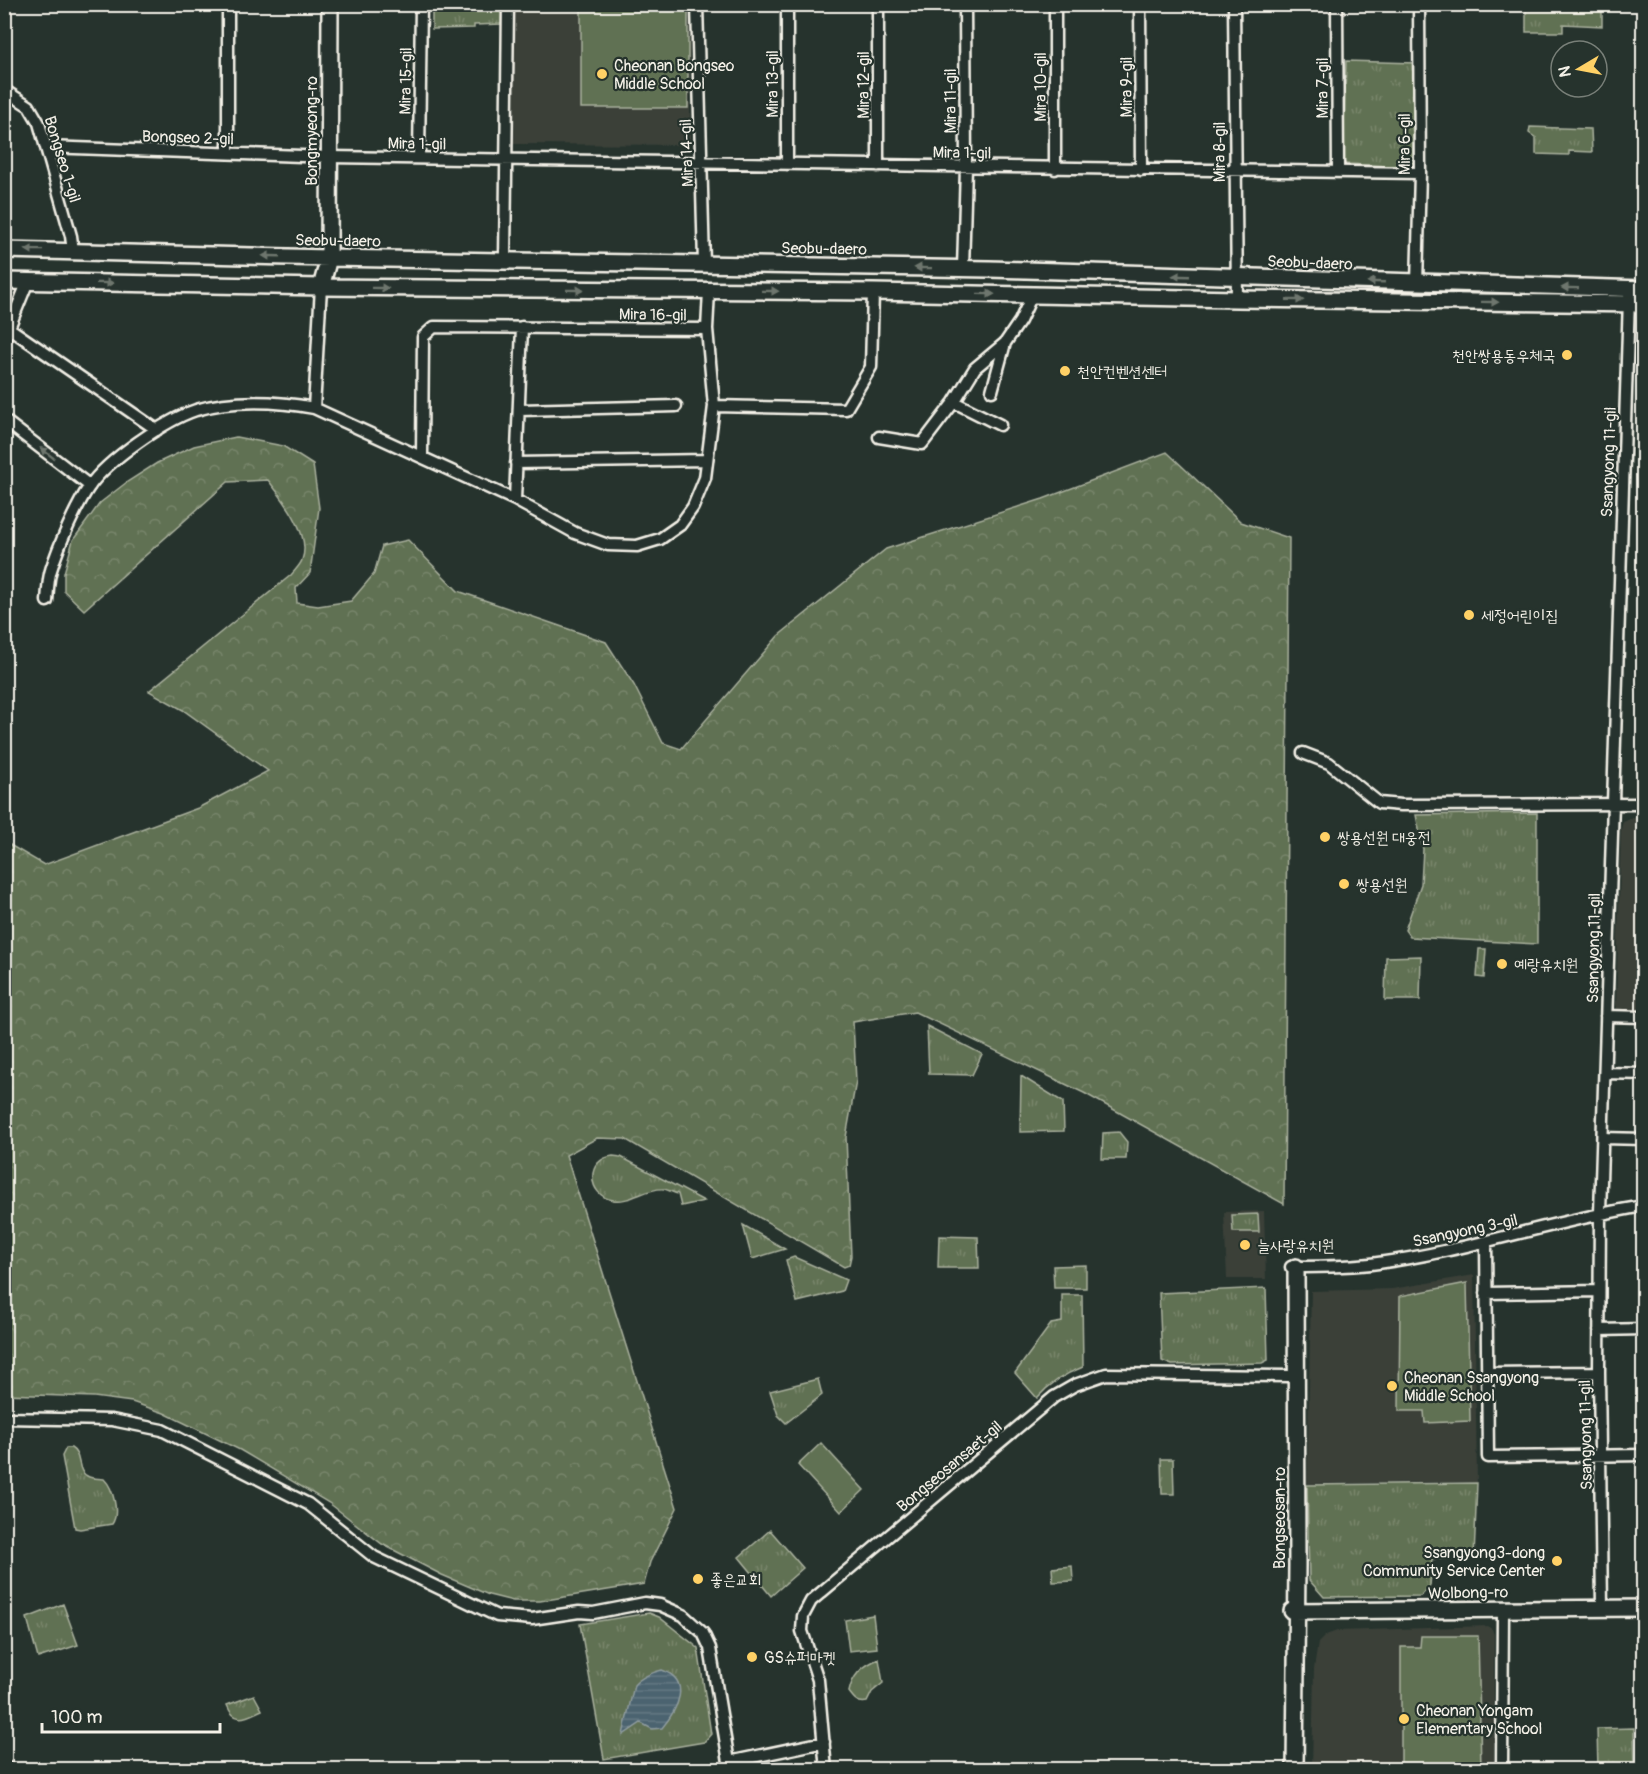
<svg xmlns="http://www.w3.org/2000/svg" width="1648" height="1774" font-family="Pangolin,'Poor Story',sans-serif">
	<style>
		.built { fill: #3a4039 }
		.grass { fill: #617153; stroke: #aab19e; stroke-width: 1.5 }
		.forest { fill: url(#forest-crowns); stroke: #aab19e; stroke-width: 1.5 }
		.park { fill: url(#park-tufts); stroke: #aab19e; stroke-width: 1.5 }
		.water { fill: url(#water-rules); stroke: #8f9c9f; stroke-width: 1.5 }
		.lines { fill: none; stroke-linecap: round; stroke-linejoin: round }
		.street-casing { stroke: #f4f1e8; stroke-width: 15 }
		.secondary-casing { stroke: #f4f1e8; stroke-width: 20 }
		.street { stroke: #26332d; stroke-width: 10 }
		.secondary { stroke: #26332d; stroke-width: 15 }
		.oneway { fill: #6e766e }
		.poi-dot { fill: #ffd166; stroke: #26332d; stroke-width: 2 }
		.labels { text-anchor: middle; stroke-width: 4.5; stroke-linejoin: round; paint-order: stroke }
		.poi-label { font-size: 16px; fill: #f4f1e8; stroke: #26332d; text-anchor: start }
		.street-label { font-size: 16px; fill: #f4f1e8; stroke: #26332d }
	</style>
	<defs>
		<pattern id="forest-crowns" width="20" height="18" patternUnits="userSpaceOnUse" patternTransform="scale(1.5)"><rect width="20" height="18" fill="#617153"/><path d="M2 6a3 3 0 1 1 6 0M12 15a3 3 0 1 1 6 0" fill="none" stroke="#78866c"/></pattern>
		<pattern id="park-tufts" width="24" height="20" patternUnits="userSpaceOnUse" patternTransform="scale(1.5)"><rect width="24" height="20" fill="#617153"/><path d="M3 7l-1-3M5 7V3M7 7l1-3M15 17l-1-3M17 17v-4M19 17l1-3" fill="none" stroke="#78866c"/></pattern>
		<pattern id="water-rules" width="6" height="5" patternUnits="userSpaceOnUse" patternTransform="scale(1.5)"><rect width="6" height="5" fill="#4b636f"/><path d="M0 2.5h6" fill="none" stroke="#667a84"/></pattern>
	</defs>
	<rect width="100%" height="100%" fill="#26332d"/>
	<filter id="ink" filterUnits="userSpaceOnUse"><feTurbulence type="fractalNoise" baseFrequency=".0167" numOctaves="2"/><feDisplacementMap in="SourceGraphic" scale="12" xChannelSelector="R" yChannelSelector="G"/><feConvolveMatrix kernelMatrix="1 2 1 2 8 2 1 2 1" color-interpolation-filters="sRGB"/></filter>
	<g filter="url(#ink)">
		<path class="built" d="M 515,5 L 690,5 L 690,145 L 514,144 Z
			M 1631,818 L 1643,818 L 1643,1014 L 1622,1014 L 1617,1010 L 1616,1004 L 1621,829 L 1623,821 Z
			M 1264,1211 L 1266,1279 L 1227,1279 L 1224,1212 Z
			M 1474,1275 L 1477,1482 L 1307,1484 L 1311,1291 L 1392,1289 Z
			M 1487,1626 L 1492,1629 L 1494,1634 L 1494,1769 L 1312,1770 L 1314,1669 L 1318,1643 L 1326,1635 L 1337,1631 Z"/>
		<path class="grass" d="M 581,5 L 688,5 L 688,108 L 581,108 Z
			M 1467,1283 L 1470,1421 L 1425,1423 L 1424,1411 L 1399,1411 L 1400,1296 Z
			M 821,1443 L 864,1490 L 841,1512 L 798,1465 Z
			M 873,1615 L 877,1648 L 849,1651 L 845,1620 Z
			M 1421,1636 L 1478,1636 L 1481,1769 L 1401,1769 L 1401,1647 L 1420,1647 Z"/>
		<path class="forest" d="M 236,437 L 283,446 L 313,465 L 319,508 L 310,573 L 296,588 L 297,603 L 318,606 L 351,601 L 374,574 L 382,546 L 408,540 L 458,591 L 606,642 L 634,685 L 663,743 L 681,749 L 778,636 L 886,549 L 1043,499 L 1167,452 L 1241,522 L 1289,538 L 1284,1204 L 1084,1093 L 915,1012 L 853,1022 L 856,1081 L 846,1137 L 851,1256 L 849,1265 L 844,1267 L 625,1139 L 597,1138 L 566,1155 L 677,1508 L 650,1562 L 644,1584 L 540,1601 L 513,1601 L 489,1595 L 442,1575 L 382,1544 L 329,1503 L 240,1450 L 164,1413 L 132,1402 L 94,1397 L 5,1394 L 5,842 L 44,865 L 198,808 L 268,771 L 183,710 L 149,691 L 291,575 C 294,571 300,566 302,560 C 312,535 283,499 268,480 L 228,482 L 84,610 L 64,591 L 64,573 L 73,540 L 100,503 L 127,482 L 157,463 L 194,446 Z"/>
		<path class="park" d="M 432,5 L 503,5 L 502,24 L 474,25 L 474,28 L 432,29 Z
			M 1526,5 L 1602,5 L 1602,26 L 1563,24 L 1563,32 L 1526,32 Z
			M 1346,61 L 1415,63 L 1413,164 L 1410,167 L 1346,164 L 1343,161 Z
			M 1530,127 L 1591,129 L 1592,152 L 1569,151 L 1569,155 L 1536,154 L 1536,138 L 1529,133 Z
			M 1537,813 L 1537,944 L 1410,937 L 1405,930 L 1421,884 L 1423,849 L 1416,815 Z
			M 1479,949 L 1486,949 L 1484,978 L 1477,977 Z
			M 1421,956 L 1420,1000 L 1385,1000 L 1386,957 Z
			M 927,1026 L 982,1054 L 972,1075 L 929,1074 Z
			M 1021,1076 L 1063,1102 L 1064,1131 L 1020,1132 Z
			M 1119,1132 L 1127,1142 L 1126,1159 L 1102,1159 L 1103,1133 Z
			M 613,1156 L 621,1157 L 704,1201 L 681,1206 L 678,1194 C 674,1193 668,1190 664,1189 C 648,1187 630,1203 613,1200 C 587,1196 585,1159 613,1156 Z
			M 1258,1214 L 1259,1232 L 1233,1232 L 1232,1215 Z
			M 743,1225 L 785,1249 L 752,1259 Z
			M 939,1236 L 978,1237 L 979,1268 L 938,1268 Z
			M 794,1257 L 846,1280 L 842,1291 L 797,1302 L 786,1260 Z
			M 1086,1265 L 1086,1288 L 1054,1288 L 1053,1266 Z
			M 1266,1288 L 1268,1360 L 1262,1363 L 1172,1365 L 1162,1361 L 1159,1293 Z
			M 1062,1295 L 1082,1295 L 1083,1367 C 1064,1374 1050,1383 1037,1398 L 1015,1373 L 1051,1324 L 1062,1322 Z
			M 818,1379 L 822,1395 L 786,1423 L 778,1415 L 770,1391 Z
			M 66,1448 L 71,1448 C 83,1455 75,1472 89,1477 C 94,1479 99,1478 104,1479 C 113,1488 120,1513 112,1524 L 80,1529 L 75,1528 L 62,1456 Z
			M 1161,1459 L 1173,1459 L 1174,1494 L 1162,1494 Z
			M 1477,1483 L 1474,1558 L 1432,1559 L 1430,1586 L 1421,1596 L 1324,1597 L 1309,1580 L 1307,1485 Z
			M 770,1530 L 803,1568 L 771,1596 L 739,1557 Z
			M 1072,1566 L 1073,1581 L 1053,1582 L 1052,1568 Z
			M 63,1604 L 78,1645 L 38,1658 L 27,1618 Z
			M 649,1613 L 659,1617 L 698,1648 L 711,1734 L 704,1742 L 604,1759 L 580,1624 Z
			M 879,1659 L 883,1683 L 872,1692 L 867,1702 C 858,1704 854,1699 849,1692 C 852,1676 863,1665 879,1659 Z
			M 254,1695 L 262,1710 C 248,1716 235,1726 227,1705 Z
			M 1634,1728 L 1635,1769 L 1598,1769 L 1597,1729 Z"/>
		<path class="water" d="M 662,1670 C 693,1681 677,1710 662,1728 L 652,1729 L 641,1723 L 623,1735 L 634,1685 C 640,1678 652,1672 662,1670 Z"/>
		<g class="lines">
			<defs>
				<path id="street" d="M 697,4 L 704,264
					M 878,4 L 878,166
					M 1055,4 L 1055,169
					M 1140,4 L 1141,170
					M 1234,4 L 1237,299
					M 1337,4 L 1338,172
					M 4,90 L 29,106 L 39,123 L 71,236 L 73,251
					M 46,147 L 329,157 L 1420,173
					M 228,153 L 228,4
					M 419,157 L 421,4
					M 787,164 L 787,4
					M 505,260 L 508,4
					M 963,269 L 966,167 L 965,4
					M 1417,284 L 1420,173 L 1419,4
					M 321,287 L 314,408 L 515,500 L 575,533 L 608,545 L 637,546 L 660,539 L 680,525 L 693,507 L 705,478 L 714,406 L 707,329 L 434,327 L 423,337 L 422,456
					M 9,328 L 157,430
					M 707,329 L 709,291
					M 4,340 L 28,281
					M 992,391 L 1005,343
					M 954,402 L 1000,425
					M 714,406 L 846,409 L 871,367 L 873,292
					M 520,410 L 676,406
					M 4,420 L 90,486
					M 879,437 L 922,444 L 954,402 L 975,368 L 1005,343 L 1020,321 L 1032,295
					M 516,463 L 707,460
					M 515,500 L 522,327
					M 47,601 C 48,591 48,579 51,570 C 58,547 76,506 89,487 C 107,460 166,420 196,410 C 232,399 278,401 314,408
					M 1303,753 L 1329,763 L 1379,803 L 1401,805 L 1644,804
					M 1606,1016 L 1644,1017
					M 1605,1073 L 1644,1074
					M 1603,1138 L 1644,1139
					M 1486,1242 L 1488,1457 L 1644,1455
					M 1291,1267 C 1320,1267 1350,1267 1378,1263 C 1468,1251 1554,1220 1644,1206
					M 1486,1293 L 1599,1291
					M 1599,1330 L 1644,1329
					M 1487,1373 L 1599,1372
					M 4,1418 L 112,1420 L 162,1430 L 308,1504 L 374,1557 L 497,1616 L 532,1619 L 579,1612 L 593,1613 L 645,1603 L 660,1605 L 683,1615 L 694,1625 L 703,1633 L 710,1648 L 729,1762
					M 1602,1608 L 1599,1372 L 1600,1213 L 1629,298
					M 4,1766 L 11,1770
					M 730,1770 L 729,1762 L 824,1742
					M 826,1770 L 818,1680 L 802,1631 L 803,1616 L 811,1601 L 1054,1397 L 1075,1385 L 1106,1374 L 1290,1376
					M 1502,1770 L 1503,1609"/>
				<path id="secondary" d="M 4,250 L 329,258 L 989,269 L 1644,289
					M 4,281 L 321,287 L 873,292 L 1237,299 L 1644,304
					M 321,287 L 329,258 L 330,4
					M 1292,1611 L 1644,1608
					M 1295,1770 L 1297,1565 L 1296,1267"/>
			</defs>
			<use href="#street" class="street-casing"/>
			<use href="#secondary" class="secondary-casing"/>
			<use href="#street" class="street"/>
			<use href="#secondary" class="secondary"/>
		</g>
		<defs><path id="oneway-solid" d="M-6-.8H1V-3.2L6.5 0L1 3.2V.8H-6Z" transform="scale(1.5)"/></defs>
		<g class="oneway">
			<use href="#oneway-solid" transform="translate(34 250) rotate(-179)"/>
			<use href="#oneway-solid" transform="translate(271 256) rotate(-178)"/>
			<use href="#oneway-solid" transform="translate(923 268) rotate(-179)"/>
			<use href="#oneway-solid" transform="translate(1181 276) rotate(-178)"/>
			<use href="#oneway-solid" transform="translate(1376 282) rotate(-178)"/>
			<use href="#oneway-solid" transform="translate(105 283) rotate(1)"/>
			<use href="#oneway-solid" transform="translate(380 288) rotate(1)"/>
			<use href="#oneway-solid" transform="translate(1570 288) rotate(-179)"/>
			<use href="#oneway-solid" transform="translate(575 290) rotate(1)"/>
			<use href="#oneway-solid" transform="translate(770 291) rotate(1)"/>
			<use href="#oneway-solid" transform="translate(986 294) rotate(1)"/>
			<use href="#oneway-solid" transform="translate(1295 300) rotate(1)"/>
			<use href="#oneway-solid" transform="translate(1490 302) rotate(1)"/>
			<use href="#oneway-solid" transform="translate(47 453) rotate(-142)"/>
		</g>
	</g>
	<g class="poi-dot">
		<circle cx="602" cy="74" r="6"/>
		<circle cx="1567" cy="355" r="6"/>
		<circle cx="1065" cy="371" r="6"/>
		<circle cx="1469" cy="615" r="6"/>
		<circle cx="1325" cy="837" r="6"/>
		<circle cx="1344" cy="884" r="6"/>
		<circle cx="1502" cy="964" r="6"/>
		<circle cx="1245" cy="1245" r="6"/>
		<circle cx="1392" cy="1386" r="6"/>
		<circle cx="1557" cy="1561" r="6"/>
		<circle cx="698" cy="1579" r="6"/>
		<circle cx="752" cy="1657" r="6"/>
		<circle cx="1404" cy="1719" r="6"/>
	</g>
	<g class="labels">
		<g class="poi-label">
			<text x="614" y="71">Cheonan Bongseo<tspan x="614" dy="18">Middle School</tspan></text>
			<text x="1555" y="361" text-anchor="end">천안쌍용동우체국</text>
			<text x="1077" y="377">천안컨벤션센터</text>
			<text x="1481" y="621">세정어린이집</text>
			<text x="1337" y="843">쌍용선원 대웅전</text>
			<text x="1356" y="890">쌍용선원</text>
			<text x="1514" y="970">예랑유치원</text>
			<text x="1257" y="1251">늘사랑유치원</text>
			<text x="1404" y="1383">Cheonan Ssangyong<tspan x="1404" dy="18">Middle School</tspan></text>
			<text x="1545" y="1558" text-anchor="end">Ssangyong3-dong<tspan x="1545" dy="18">Community Service Center</tspan></text>
			<text x="710" y="1585">좋은교회</text>
			<text x="764" y="1663">GS슈퍼마켓</text>
			<text x="1416" y="1716">Cheonan Yongam<tspan x="1416" dy="18">Elementary School</tspan></text>
		</g>
		<g class="street-label">
			<text transform="translate(405 81) rotate(-89)" y="6">Mira 15-gil</text>
			<text transform="translate(772 84) rotate(-90)" y="6">Mira 13-gil</text>
			<text transform="translate(863 85) rotate(-90)" y="6">Mira 12-gil</text>
			<text transform="translate(1040 87) rotate(-90)" y="6">Mira 10-gil</text>
			<text transform="translate(1126 87) rotate(-90)" y="6">Mira 9-gil</text>
			<text transform="translate(1322 88) rotate(-90)" y="6">Mira 7-gil</text>
			<text transform="translate(950 101) rotate(-90)" y="6">Mira 11-gil</text>
			<text transform="translate(311 131) rotate(-90)" y="6">Bongmyeong-ro</text>
			<text transform="translate(188 137) rotate(2)" y="6">Bongseo 2-gil</text>
			<text transform="translate(417 143) rotate(1)" y="6">Mira 1-gil</text>
			<text transform="translate(1404 144) rotate(-90)" y="6">Mira 6-gil</text>
			<text transform="translate(962 152) rotate(1)" y="6">Mira 1-gil</text>
			<text transform="translate(1219 152) rotate(-90)" y="6">Mira 8-gil</text>
			<text transform="translate(686 153) rotate(-92)" y="6">Mira 14-gil</text>
			<text transform="translate(63 159) rotate(73)" y="6">Bongseo 1-gil</text>
			<text transform="translate(338 240) rotate(1)" y="6">Seobu-daero</text>
			<text transform="translate(824 248) rotate(1)" y="6">Seobu-daero</text>
			<text transform="translate(1310 262) rotate(2)" y="6">Seobu-daero</text>
			<text transform="translate(653 314) rotate(1)" y="6">Mira 16-gil</text>
			<text transform="translate(1608 462) rotate(-88)" y="6">Ssangyong 11-gil</text>
			<text transform="translate(1593 948) rotate(-89)" y="6">Ssangyong 11-gil</text>
			<text transform="translate(1465 1230) rotate(-12)" y="6">Ssangyong 3-gil</text>
			<text transform="translate(1585 1435) rotate(-91)" y="6">Ssangyong 11-gil</text>
			<text transform="translate(949 1466) rotate(-40)" y="6">Bongseosansaet-gil</text>
			<text transform="translate(1279 1518) rotate(-90)" y="6">Bongseosan-ro</text>
			<text transform="translate(1468 1592) rotate(-1)" y="6">Wolbong-ro</text>
		</g>
	</g>
	<rect width="1648" height="1774" fill="none" stroke="#26332d" stroke-width="24"/>
	<rect x="12" y="12" width="1624" height="1750" fill="none" stroke="#f4f1e8" stroke-width="2" filter="url(#ink)"/>
	<g transform="translate(1579 69) rotate(260)"><circle r="28" fill="#26332d" stroke="#787f78" stroke-width="1.5"/>
	<path d="M0-4.5L10 22L0 15L-10 22Z" fill="#ffd166"/>
	<text y="-9" font-size="16" font-weight="bold" text-anchor="middle" fill="#f4f1e8">N</text>
	</g>
	<path d="M42 1723v9h178v-9" fill="none" stroke="#f4f1e8" stroke-width="3"/>
	<text x="51" y="1723" font-size="18" fill="#f4f1e8" stroke="#26332d" stroke-width="4.5" paint-order="stroke">100 m</text>
</svg>
